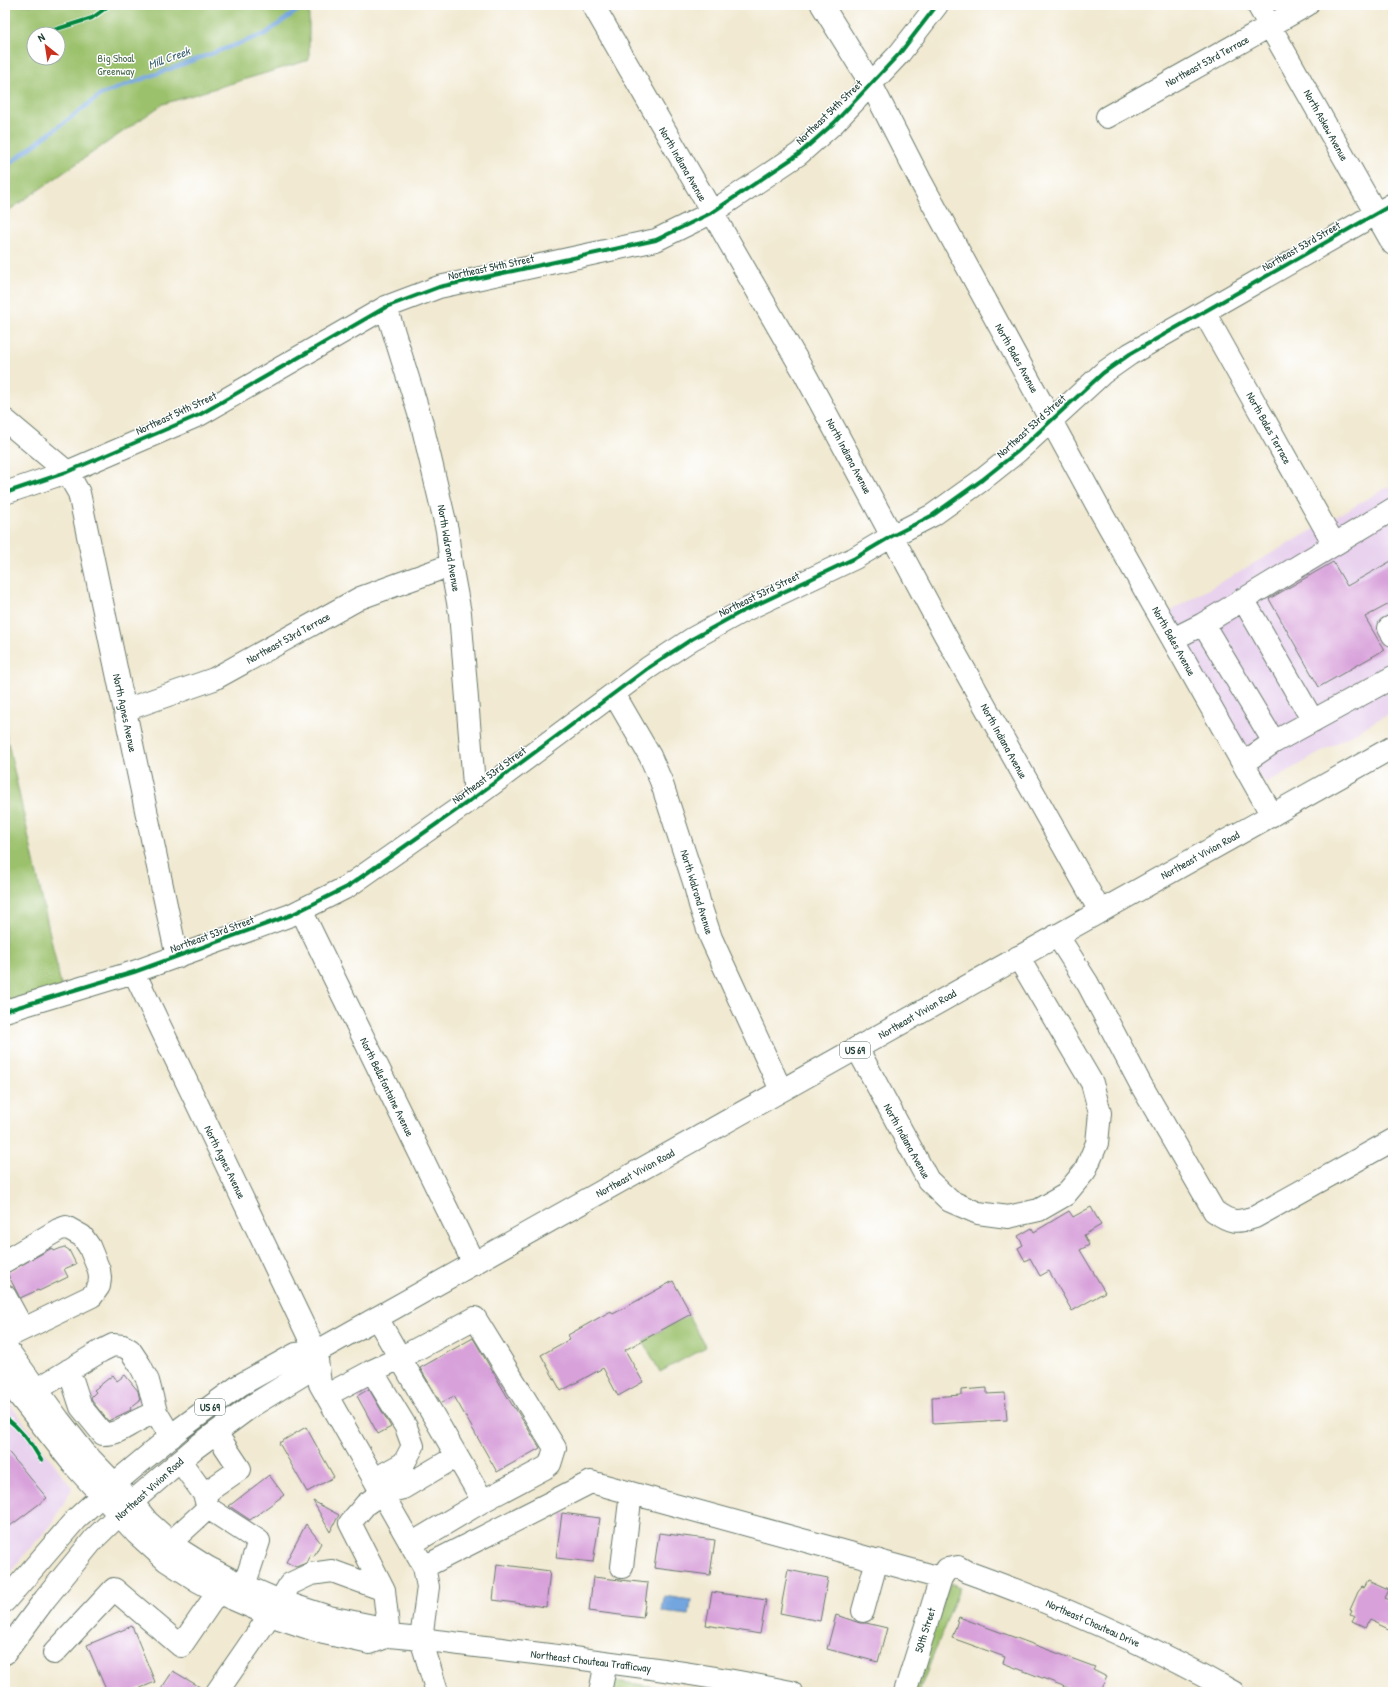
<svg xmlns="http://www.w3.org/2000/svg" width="1398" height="1697" font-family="'Patrick Hand',sans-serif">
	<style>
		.built { fill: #e8d2ee }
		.green { fill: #9bc16c; stroke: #5d7f50; fill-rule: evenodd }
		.water { fill: #73a5de; stroke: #497189 }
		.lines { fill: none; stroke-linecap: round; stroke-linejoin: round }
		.stream { stroke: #73a5de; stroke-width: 4.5 }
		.building { fill: #d8a1da }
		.minor-casing { stroke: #68796b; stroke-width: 24 }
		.major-casing { stroke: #68796b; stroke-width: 24 }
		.minor { stroke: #fff; stroke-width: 22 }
		.major { stroke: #fff; stroke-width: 22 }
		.cycleway-casing { stroke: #fff; stroke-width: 6 }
		.cycleway { stroke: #00873e; stroke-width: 4 }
		.labels { text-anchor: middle; stroke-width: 3; stroke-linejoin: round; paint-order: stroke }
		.shield { fill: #fff; stroke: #627771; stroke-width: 1 }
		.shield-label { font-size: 10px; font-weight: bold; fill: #1f3d34 }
		.park-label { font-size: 11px; fill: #446545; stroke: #fff }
		.street-label { font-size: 11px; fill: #1f3d34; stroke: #fff }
		.water-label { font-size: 12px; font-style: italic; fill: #3c6170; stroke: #fff }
	</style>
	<rect width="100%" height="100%" fill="#fff"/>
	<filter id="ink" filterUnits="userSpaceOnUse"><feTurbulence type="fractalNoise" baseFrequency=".025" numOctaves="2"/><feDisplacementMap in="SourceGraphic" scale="8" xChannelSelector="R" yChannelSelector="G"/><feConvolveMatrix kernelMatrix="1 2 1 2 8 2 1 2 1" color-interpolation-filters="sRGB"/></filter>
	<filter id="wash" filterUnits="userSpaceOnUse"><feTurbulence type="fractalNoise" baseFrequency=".012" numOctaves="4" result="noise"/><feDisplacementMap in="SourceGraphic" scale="16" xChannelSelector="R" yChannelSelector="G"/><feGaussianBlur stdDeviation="0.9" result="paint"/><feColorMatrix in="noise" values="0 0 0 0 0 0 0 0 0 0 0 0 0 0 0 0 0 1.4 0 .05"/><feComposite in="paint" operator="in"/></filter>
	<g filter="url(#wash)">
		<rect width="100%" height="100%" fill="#f1e9d1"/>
		<path class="built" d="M 1393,484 L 1393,711 L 1267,783 L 1260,777 L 1165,614 Z
			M 5,1397 L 72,1488 L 52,1524 L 24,1555 L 5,1579 Z"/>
		<path class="green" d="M 5,5 L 316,5 L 309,10 L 309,60 L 163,104 L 5,213 ZM 34,34 L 58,34 L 58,58 L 34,58 Z
			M 5,729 L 63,994 L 5,1007 Z
			M 688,1315 L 706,1347 L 660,1372 L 643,1341 Z
			M 950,1583 L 960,1587 L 919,1692 L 910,1692 Z
			M 615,1681 L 622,1682 L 688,1692 L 609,1692 L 612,1684 Z"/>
		<path class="water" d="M 664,1596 L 691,1600 L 689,1615 L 662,1612 Z"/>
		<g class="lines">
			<path class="stream" d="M 5,167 L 102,94 L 265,34 L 305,5"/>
		</g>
		<g id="blocks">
			<path class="building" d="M 1393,560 L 1393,602 L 1365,617 L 1384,650 L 1319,687 L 1269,599 L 1333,562 L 1347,586 Z
				M 1091,1207 L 1101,1225 L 1084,1235 L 1089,1245 L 1080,1250 L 1105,1292 L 1072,1311 L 1049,1271 L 1040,1276 L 1030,1258 L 1025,1261 L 1018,1248 L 1023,1245 L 1018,1236 L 1032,1228 L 1034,1232 L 1069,1211 L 1073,1217 Z
				M 64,1247 L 69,1250 L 76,1264 L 64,1269 L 68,1277 L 39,1291 L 38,1290 L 20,1298 L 7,1273 L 52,1248 L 54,1251 Z
				M 673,1281 L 691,1314 L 625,1350 L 643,1382 L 618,1396 L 603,1368 L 561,1391 L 541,1355 L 570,1339 L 568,1335 L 611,1311 L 613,1314 Z
				M 473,1338 L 514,1408 L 515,1408 L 540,1448 L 497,1472 L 454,1396 L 441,1403 L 420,1368 Z
				M 113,1375 L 117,1381 L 125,1375 L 138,1391 L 140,1400 L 130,1408 L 131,1410 L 108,1421 L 92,1401 L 91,1397 L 96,1392 L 94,1390 Z
				M 987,1388 L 987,1394 L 1005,1393 L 1007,1420 L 933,1424 L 932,1397 L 961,1395 L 961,1390 Z
				M 369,1389 L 391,1427 L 378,1434 L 357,1396 Z
				M 306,1427 L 334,1477 L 307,1492 L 279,1443 Z
				M 5,1448 L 47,1498 L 10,1526 L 5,1519 Z
				M 269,1475 L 284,1495 L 250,1520 L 229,1506 Z
				M 313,1501 L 339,1515 L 330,1532 Z
				M 562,1513 L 600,1518 L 593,1562 L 556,1558 Z
				M 306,1524 L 321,1543 L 314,1556 L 310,1555 L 306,1563 L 296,1567 L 286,1562 Z
				M 659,1533 L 715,1540 L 710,1575 L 654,1568 Z
				M 497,1564 L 550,1571 L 546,1607 L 493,1600 Z
				M 788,1570 L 828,1578 L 820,1621 L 780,1613 Z
				M 593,1577 L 648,1583 L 643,1618 L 589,1611 Z
				M 1368,1581 L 1388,1590 L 1384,1598 L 1393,1602 L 1393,1631 L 1369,1620 L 1364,1629 L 1351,1623 L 1354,1617 L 1350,1615 L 1352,1611 L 1350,1610 L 1358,1592 L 1362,1587 L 1364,1588 Z
				M 712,1592 L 766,1600 L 760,1634 L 706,1625 Z
				M 836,1615 L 860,1623 L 866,1623 L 887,1628 L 878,1662 L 827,1649 Z
				M 959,1617 L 1095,1667 L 1093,1670 L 1107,1677 L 1099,1692 L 1079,1692 L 1003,1663 L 1005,1657 L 952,1638 Z
				M 132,1626 L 155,1682 L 131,1692 L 107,1692 L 87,1645 Z
				M 173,1671 L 205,1690 L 205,1692 L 159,1692 Z"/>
		</g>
	</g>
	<g filter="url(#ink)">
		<use href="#blocks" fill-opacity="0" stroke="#68796b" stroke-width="1"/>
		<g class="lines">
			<defs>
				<path id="minor" d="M 593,5 L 805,374 L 945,635 L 1100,911
					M 822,5 L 871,84 L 920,180 L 1098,507 L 1272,815
					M 1258,5 L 1393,244
					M 1107,117 L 1307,5
					M 386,307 L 421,420 L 447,530 L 451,565 L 460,613 L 475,797
					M 1204,312 L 1334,544
					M 5,420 L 67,472 L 79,493 L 177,957
					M 5,493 L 67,472 L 199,415 L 386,307 L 439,287 L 656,240 L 711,213 L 799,154 L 834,123 L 900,53 L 937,5
					M 1243,599 L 1313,721
					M 1203,624 L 1393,509
					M 1393,626 L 1389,628 L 1393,635
					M 1173,639 L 1203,624 L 1274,742 L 1243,763
					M 614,694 L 650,756 L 661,781 L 694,882 L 700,905 L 711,938 L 781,1090
					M 125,710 L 214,679 L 360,598 L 451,565
					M 1274,742 L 1393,677
					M 301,910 L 474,1264
					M 1057,935 L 1088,984 L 1140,1083 L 1214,1211 C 1231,1223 1236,1223 1255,1217 L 1393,1140
					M 134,972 L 316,1352 L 320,1384 L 424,1567 L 591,1482 L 941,1578
					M 5,1011 L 134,972 L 291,915 L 347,887 L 475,797 L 648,668 L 692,639 L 739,613 L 855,558 L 892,536 L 933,515 L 982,480 L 1017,452 L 1103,373 L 1130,354 L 1393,204
					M 857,1048 L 928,1180 L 950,1201 L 978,1213 L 1008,1217 L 1039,1210 L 1065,1195 L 1085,1171 L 1097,1143 L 1100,1113 L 1092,1083 L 1018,957
					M 5,1261 L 58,1230 L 66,1227 L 82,1236 L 89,1246 L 99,1270 L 100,1278 L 99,1286 L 92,1296 L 5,1338
					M 5,1296 L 23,1329
					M 377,1318 L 400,1358 L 475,1318 L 555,1448 L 550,1464 L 545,1468 L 483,1501 L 411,1544
					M 69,1370 L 81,1407 L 103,1434 C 117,1434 124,1428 135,1422 C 142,1418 149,1415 156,1412
					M 372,1371 L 400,1358 L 483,1501
					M 36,1390 L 101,1351 L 113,1345 L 123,1346 L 130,1350 L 140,1365 L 148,1381 L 156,1412 L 171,1437
					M 327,1395 L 372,1371 L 406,1427 L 413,1446 L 404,1463 L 375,1479
					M 180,1461 L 204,1494 L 208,1508
					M 204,1494 L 240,1469 L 216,1433
					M 171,1542 L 208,1508 L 259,1541 L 244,1586
					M 424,1567 L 428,1587 L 421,1639 L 437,1692
					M 622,1567 L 631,1493
					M 280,1601 L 290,1584 L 311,1574 L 332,1571 L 384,1590
					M 863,1611 L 877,1560
					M 389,1636 L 384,1590 L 350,1523 L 366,1504 L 382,1493 L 403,1488 L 457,1456
					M 54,1653 L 114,1589 L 181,1646 L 218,1592
					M 217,1692 L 270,1615
					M 600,1692 L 606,1663
					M 905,1692 L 941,1578 L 947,1569 L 958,1567 L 967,1572 C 1059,1605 1148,1644 1233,1692"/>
				<path id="major" d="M 5,1346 L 59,1420 L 85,1453 L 132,1502 L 148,1522 L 177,1548 L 207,1567 L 234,1581 L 280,1601 L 329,1617 L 373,1626 L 389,1636
					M 5,1378 L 73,1464 L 136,1533 L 167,1561 L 198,1581 L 226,1596 L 270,1615 L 324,1633 L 370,1643 L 389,1636 L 421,1639 C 544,1655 669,1667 791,1692
					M 5,1601 L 75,1520 L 114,1484 L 180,1429 L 240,1385 L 296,1354 L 316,1352 L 1393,747
					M 5,1653 L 45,1599 L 94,1539 L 132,1502 L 195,1448 L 253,1405 L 307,1372 L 316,1352"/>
			</defs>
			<use href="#minor" class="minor-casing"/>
			<use href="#major" class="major-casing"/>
			<use href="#minor" class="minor"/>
			<use href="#major" class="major"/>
			<defs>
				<path id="cycleway" d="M 41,34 L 92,18 L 110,5
					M 5,493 L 67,472 L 199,415 L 386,307 L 439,287 L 656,240 L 711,213 L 799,154 L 834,123 L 900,53 L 937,5
					M 5,1011 L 134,972 L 291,915 L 347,887 L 475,797 L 648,668 L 692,639 L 739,613 L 855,558 L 892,536 L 933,515 L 982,480 L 1017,452 L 1103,373 L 1130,354 L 1393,204
					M 5,1417 C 21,1429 31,1442 41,1460"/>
			</defs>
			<use href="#cycleway" class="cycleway-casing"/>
			<use href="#cycleway" class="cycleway"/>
		</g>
	</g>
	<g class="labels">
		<g class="shield">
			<rect x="840" y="1042" width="30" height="16" rx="3"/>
			<rect x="195" y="1399" width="30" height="16" rx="3"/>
		</g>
		<g class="shield-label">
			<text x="855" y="1054">US 69</text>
			<text x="210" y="1411">US 69</text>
		</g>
		<g class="park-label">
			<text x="116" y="62">Big Shoal<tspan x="116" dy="13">Greenway</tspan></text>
		</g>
		<g class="street-label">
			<text transform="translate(1207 61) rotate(-29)" y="4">Northeast 53rd Terrace</text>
			<text transform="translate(829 112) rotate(-44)" y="4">Northeast 54th Street</text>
			<text transform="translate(1326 125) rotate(61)" y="4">North Askew Avenue</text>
			<text transform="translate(683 164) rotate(60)" y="4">North Indiana Avenue</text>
			<text transform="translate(1301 246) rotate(-30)" y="4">Northeast 53rd Street</text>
			<text transform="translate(491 267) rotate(-12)" y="4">Northeast 54th Street</text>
			<text transform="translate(1017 358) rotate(61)" y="4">North Bales Avenue</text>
			<text transform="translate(176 413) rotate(-25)" y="4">Northeast 54th Street</text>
			<text transform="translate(1031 426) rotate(-42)" y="4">Northeast 53rd Street</text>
			<text transform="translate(1269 428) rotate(61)" y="4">North Bales Terrace</text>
			<text transform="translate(849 456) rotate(62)" y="4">North Indiana Avenue</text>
			<text transform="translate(449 548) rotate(80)" y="4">North Walrond Avenue</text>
			<text transform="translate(759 594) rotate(-26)" y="4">Northeast 53rd Street</text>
			<text transform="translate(288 638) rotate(-29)" y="4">Northeast 53rd Terrace</text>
			<text transform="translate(1174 641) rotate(61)" y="4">North Bales Avenue</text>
			<text transform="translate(125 713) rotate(78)" y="4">North Agnes Avenue</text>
			<text transform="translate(1004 741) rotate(61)" y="4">North Indiana Avenue</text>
			<text transform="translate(489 775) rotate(-36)" y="4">Northeast 53rd Street</text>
			<text transform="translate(1200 855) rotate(-29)" y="4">Northeast Vivion Road</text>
			<text transform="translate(697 892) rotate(73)" y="4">North Walrond Avenue</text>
			<text transform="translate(212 934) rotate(-20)" y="4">Northeast 53rd Street</text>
			<text transform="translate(917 1014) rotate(-30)" y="4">Northeast Vivion Road</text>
			<text transform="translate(387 1087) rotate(64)" y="4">North Bellefontaine Avenue</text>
			<text transform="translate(907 1141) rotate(61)" y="4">North Indiana Avenue</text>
			<text transform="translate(225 1162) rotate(64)" y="4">North Agnes Avenue</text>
			<text transform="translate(635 1173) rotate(-29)" y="4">Northeast Vivion Road</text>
			<text transform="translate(149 1489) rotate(-42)" y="4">Northeast Vivion Road</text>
			<text transform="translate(1093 1623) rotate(24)" y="4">Northeast Chouteau Drive</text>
			<text transform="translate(925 1630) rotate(-73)" y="4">50th Street</text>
			<text transform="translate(591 1661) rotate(7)" y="4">Northeast Chouteau Trafficway</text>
		</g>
		<g class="water-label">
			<text transform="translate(169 58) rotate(-20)" y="4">Mill Creek</text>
		</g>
	</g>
	<rect width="1398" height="1697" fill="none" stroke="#fff" stroke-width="20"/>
	<g transform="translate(46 46) rotate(330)"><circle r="19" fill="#ffffff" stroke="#a5b1ae"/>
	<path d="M0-3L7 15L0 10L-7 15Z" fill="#c8321e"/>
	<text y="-6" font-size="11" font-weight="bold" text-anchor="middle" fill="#1f3d34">N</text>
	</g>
</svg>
